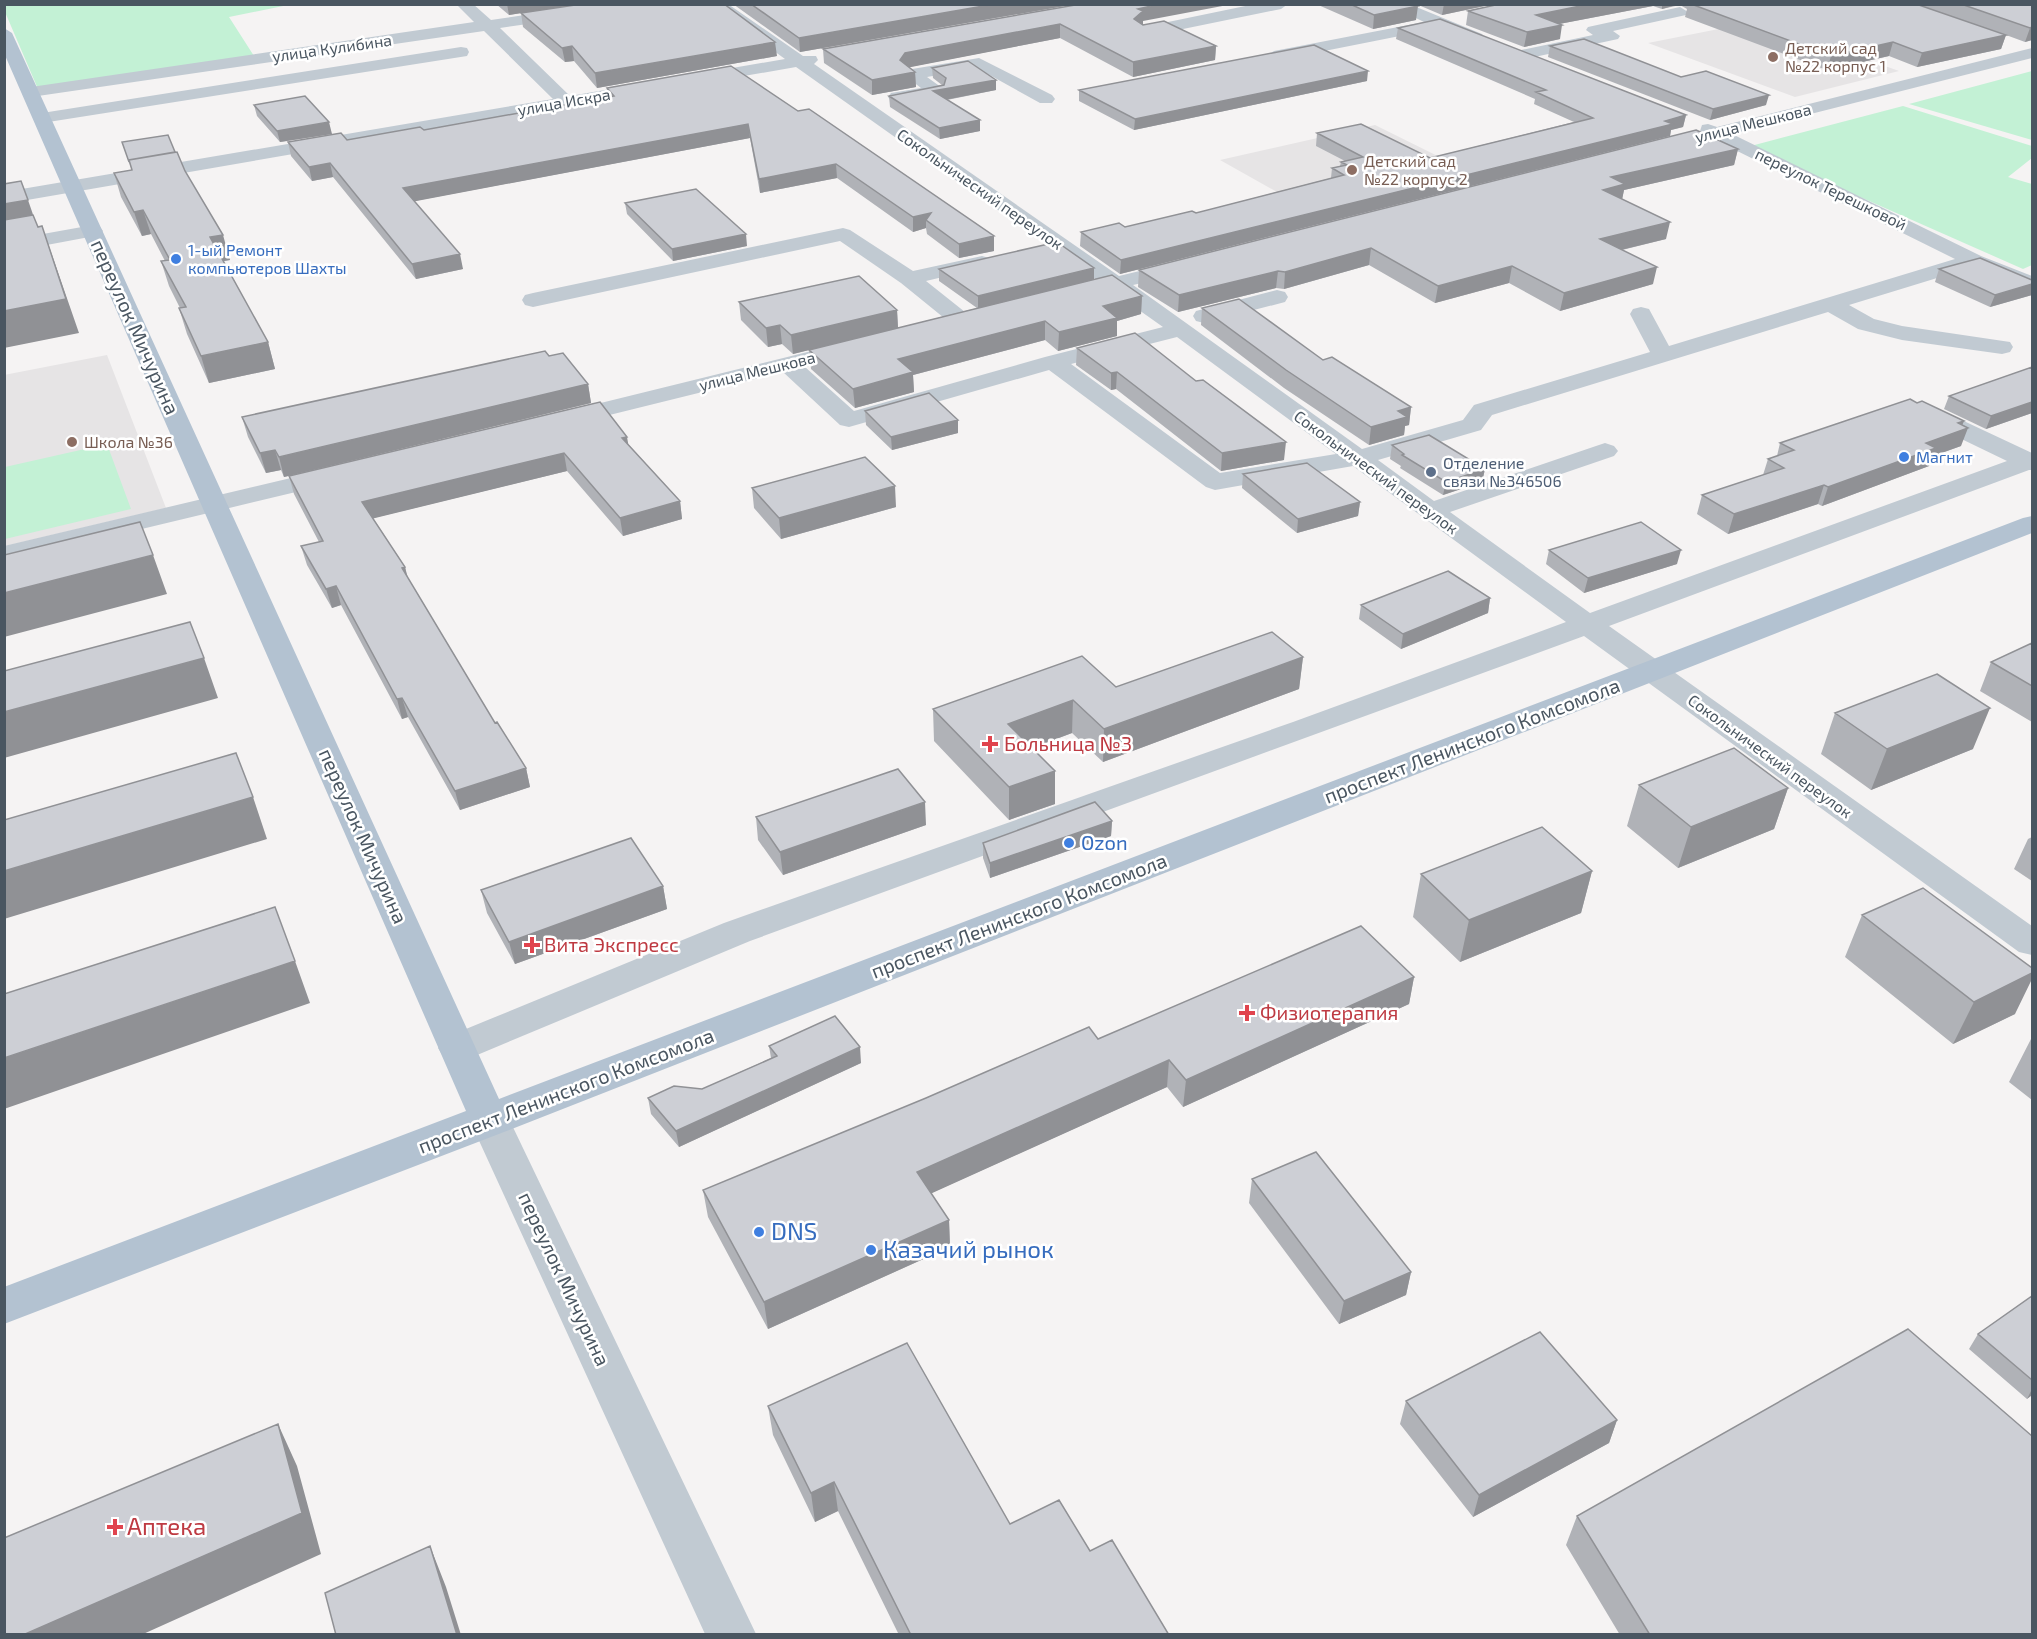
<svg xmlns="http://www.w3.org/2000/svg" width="2037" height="1639" font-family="'Exo 2',sans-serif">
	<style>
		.education { fill: #e6e4e5 }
		.green { fill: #c3f1d5 }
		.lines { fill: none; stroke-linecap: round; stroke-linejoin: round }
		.minor { fill: #c1cad2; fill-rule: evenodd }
		.major { fill: #b3c2d1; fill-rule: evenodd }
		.wall { fill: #b0b2b7 }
		.shaded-wall { fill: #909195 }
		.building { fill: #cdcfd5; stroke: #909195; stroke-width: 1.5 }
		.education-dot { fill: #8d6e63; stroke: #fff; stroke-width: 2 }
		.shop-dot { fill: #3f7fe0; stroke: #fff; stroke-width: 2 }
		.service-dot { fill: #5c6f8a; stroke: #fff; stroke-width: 2 }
		.health-dot { fill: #e0444e; stroke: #fff; stroke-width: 2 }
		.labels { text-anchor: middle; stroke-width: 5; stroke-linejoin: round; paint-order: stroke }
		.far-street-label { font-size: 16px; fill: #4a5661; stroke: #fff }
		.far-education-label { font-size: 16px; fill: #785e54; stroke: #fff; text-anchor: start }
		.far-shop-label { font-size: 16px; fill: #366cbe; stroke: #fff; text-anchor: start }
		.far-service-label { font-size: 16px; fill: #4e5e75; stroke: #fff; text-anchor: start }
		.street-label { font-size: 20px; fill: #4a5661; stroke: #fff }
		.health-label { font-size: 20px; fill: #be3a42; stroke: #fff; text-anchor: start }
		.shop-label { font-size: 20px; fill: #366cbe; stroke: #fff; text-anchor: start }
		.near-shop-label { font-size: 24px; fill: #366cbe; stroke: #fff; text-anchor: start }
		.near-health-label { font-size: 24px; fill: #be3a42; stroke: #fff; text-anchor: start }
	</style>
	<rect width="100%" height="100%" fill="#f5f3f3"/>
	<path class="education" d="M 1759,21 L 1899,71 L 1795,97 L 1648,43 Z
		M 1375,125 L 1486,180 L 1325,219 L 1220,160 Z
		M 107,355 L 166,508 L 5,546 L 4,375 Z"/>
	<path class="green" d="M 293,4 L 229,17 L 254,56 L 38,89 L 5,12 L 4,5 Z
		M 2032,71 L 2032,140 L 1909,104 Z
		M 1903,106 L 2032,146 L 2032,158 L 2008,177 L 2032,184 L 2032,265 L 2023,269 L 1747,147 Z
		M 107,444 L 131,509 L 5,539 L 5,467 Z"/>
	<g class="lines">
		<path class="minor" d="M 456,4 L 473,4 L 491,20 L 598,4 L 641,4 L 634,9 L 500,28 L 570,96 L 785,59 L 710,4 L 728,4 L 803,56 L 816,56 L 818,60 L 814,64 L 1119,276 L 1181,261 L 1189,262 L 1192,267 L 1189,272 L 1133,285 L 1362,449 L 1463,420 L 1474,405 L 1650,352 L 1630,314 L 1633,309 L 1641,307 L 1649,309 L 1669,346 L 1955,259 L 1713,139 L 1662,152 L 1655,150 L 1653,146 L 1655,142 L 1700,131 L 1702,125 L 1708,124 L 1717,127 L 2032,48 L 2032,58 L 1732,134 L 1981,256 L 2032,276 L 2032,290 L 1973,267 L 1849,305 L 1874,319 L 1902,326 L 2010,342 L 2013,347 L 2010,352 L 2002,354 L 1902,340 L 1858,329 L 1828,312 L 1492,415 L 1481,430 L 1378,460 L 1434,501 L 1596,446 L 1605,443 L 1614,446 L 1618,451 L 1614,456 L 1450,512 L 1590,613 L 2007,461 L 1918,418 L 1915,413 L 1918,408 L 1927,406 L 1936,408 L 2032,453 L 2032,470 L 2029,470 L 1609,626 L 2032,926 L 2032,955 L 2019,952 L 1584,636 L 750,941 L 470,1058 L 457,1062 L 444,1058 L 438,1048 L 444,1038 L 724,923 L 1293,722 L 1566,622 L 1353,466 L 1215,490 L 1206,487 L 1049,370 L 849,427 L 840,425 L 783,372 L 561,427 L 552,425 L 549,420 L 552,415 L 852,341 L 860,343 L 863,348 L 860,353 L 805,367 L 854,411 L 1045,357 L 1163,327 L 1112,291 L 1080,299 L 1072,297 L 1069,292 L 1072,287 L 1098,281 L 796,67 L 4,204 L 4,192 L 553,99 L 484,31 L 31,97 L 25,96 L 22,92 L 25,88 L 31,87 L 474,22 ZM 1177,337 L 1336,454 L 1220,473 L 1071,364 Z
			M 1255,4 L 1288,4 L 1281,9 L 1144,37 L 1136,32 L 1144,27 Z
			M 1387,4 L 1409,4 L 1482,34 L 1484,37 L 1476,42 L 1440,28 L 1274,61 L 1266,56 L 1274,51 L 1424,22 Z
			M 1680,7 L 1688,12 L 1686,15 L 1613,31 L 1620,36 L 1618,39 L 1521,60 L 1513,55 L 1521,50 L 1593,35 L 1586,30 L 1588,27 Z
			M 461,47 L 467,48 L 469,52 L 467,56 L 42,123 L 36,122 L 33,118 L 36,114 L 42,113 Z
			M 979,58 L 1052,95 L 1055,99 L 1052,103 L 1040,103 L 977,68 L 927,77 L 945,90 L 942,94 L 897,102 L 891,101 L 888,97 L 891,93 L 921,88 L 903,74 L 906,70 Z
			M 93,225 L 100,227 L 103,231 L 100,235 L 4,253 L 4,241 Z
			M 843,228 L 850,230 L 913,271 L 982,256 L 989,258 L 993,262 L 989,266 L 926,281 L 970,316 L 973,321 L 970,326 L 962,328 L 954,326 L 901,283 L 840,241 L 533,307 L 525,305 L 522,300 L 525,295 L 533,293 Z
			M 1277,290 L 1285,292 L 1288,297 L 1285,302 L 1204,323 L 1196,321 L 1193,316 L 1196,311 Z
			M 333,468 L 342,471 L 346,476 L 342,481 L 4,562 L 4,546 Z
			M 490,1106 L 504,1110 L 510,1121 L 756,1634 L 705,1634 L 470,1121 L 476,1110 Z"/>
		<path class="major" d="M 4,28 L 12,33 L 499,1099 L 2023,518 L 2032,516 L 2032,533 L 504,1132 L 4,1324 L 4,1287 L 466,1111 L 4,53 Z"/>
	</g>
	<path class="wall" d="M 496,4 L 579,4 L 777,56 L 597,88 L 574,61 L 565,62 L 523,27 L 521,13 L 509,15 Z
		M 733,4 L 1076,4 L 800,52 Z
		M 1081,4 L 1143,21 L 1143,24 L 1216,46 L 1215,60 L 1133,77 L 1060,38 L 909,67 L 915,72 L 916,87 L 872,95 L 824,63 L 823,49 Z
		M 1316,4 L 1414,4 L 1416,20 L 1373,29 Z
		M 1416,4 L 1494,4 L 1442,15 Z
		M 1500,4 L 2032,4 L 2032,40 L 2025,42 L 2006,35 L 2001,49 L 1917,67 L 1889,56 L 1827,70 L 1685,17 L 1687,9 L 1680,5 L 1662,9 L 1653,6 L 1559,24 L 1560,39 L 1524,47 L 1466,25 L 1468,11 Z
		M 1398,28 L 1686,115 L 1683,127 L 1671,130 L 1670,136 L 1120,274 L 1080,246 L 1081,232 L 1125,227 L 1196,213 L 1331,178 L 1332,168 L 1340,166 L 1341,162 L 1345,161 L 1316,146 L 1317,133 L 1430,158 L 1574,122 L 1534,104 L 1535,99 L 1396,39 Z
		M 1550,46 L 1681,77 L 1766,105 L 1710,120 L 1548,57 Z
		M 731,66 L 994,251 L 959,258 L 927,234 L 926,228 L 913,232 L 837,178 L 760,193 L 750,138 L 414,201 L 463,269 L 416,279 L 333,177 L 312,181 L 291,156 L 288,142 L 347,140 L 424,130 L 608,97 L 607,88 Z
		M 932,68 L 996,90 L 947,100 L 980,120 L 980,131 L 940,139 L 890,107 L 889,96 L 942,85 L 933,78 Z
		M 1367,81 L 1134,130 L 1079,101 L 1079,90 Z
		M 254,105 L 332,134 L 280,142 L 257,116 Z
		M 122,142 L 175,152 L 230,260 L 223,261 L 268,342 L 275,369 L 209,383 L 187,334 L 179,308 L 180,308 L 169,286 L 161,261 L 165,261 L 151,234 L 142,236 L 121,197 L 114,173 L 132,170 Z
		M 1738,149 L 1734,165 L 1624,190 L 1622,199 L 1666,239 L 1622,250 L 1653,284 L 1560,311 L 1509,283 L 1435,303 L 1369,265 L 1284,289 L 1276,288 L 1178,312 L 1138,287 L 1139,270 Z
		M 625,203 L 747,246 L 673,261 L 627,214 Z
		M 1094,268 L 1094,280 L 1142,296 L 1141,314 L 1117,321 L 1117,336 L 1058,351 L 1045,340 L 913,375 L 914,392 L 855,408 L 811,369 L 809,350 L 793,354 L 782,344 L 768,347 L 741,320 L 739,302 L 897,310 L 898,328 L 977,308 L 939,281 L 939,269 Z
		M 1939,269 L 2032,280 L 2032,295 L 1990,307 L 1935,282 Z
		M 1202,308 L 1323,360 L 1411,407 L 1409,425 L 1405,426 L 1404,435 L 1369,445 L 1284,388 L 1201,325 Z
		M 1077,348 L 1284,460 L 1221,471 L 1116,389 L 1111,390 L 1076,365 Z
		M 549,356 L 588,384 L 591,403 L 284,477 L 281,470 L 266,473 L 248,437 L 242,417 Z
		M 2032,367 L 2032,413 L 1986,429 L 1944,409 L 1949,396 Z
		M 1917,403 L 1964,421 L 1962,425 L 1961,446 L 1933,456 L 1929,466 L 1822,506 L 1818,504 L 1728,534 L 1697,514 L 1702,495 L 1763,475 L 1768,459 L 1777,456 L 1780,443 Z
		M 865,411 L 958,420 L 958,433 L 892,450 L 866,425 Z
		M 629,445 L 680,501 L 682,519 L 623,536 L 567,471 L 373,518 L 405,567 L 408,578 L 495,723 L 526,768 L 530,787 L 460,810 L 408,717 L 402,719 L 341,605 L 332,608 L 307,565 L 301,546 L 319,542 L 294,494 L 289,476 Z
		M 1392,445 L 1485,469 L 1482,482 L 1443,495 L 1400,468 L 1401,466 L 1390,459 Z
		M 1243,474 L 1360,502 L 1358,516 L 1297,533 L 1242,488 Z
		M 752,488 L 896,507 L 781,539 L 754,508 Z
		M 1549,550 L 1677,564 L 1584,593 L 1546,564 Z
		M 1490,598 L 1488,613 L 1401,649 L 1359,619 L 1361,605 Z
		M 2032,643 L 2032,722 L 1980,691 L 1991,662 Z
		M 1303,657 L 1299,689 L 1103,762 L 1072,733 L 1032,748 L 1055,771 L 1055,804 L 1009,820 L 934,741 L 933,709 L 1116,687 Z
		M 1835,713 L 1973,749 L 1871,790 L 1821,754 Z
		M 1639,785 L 1788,788 L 1774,829 L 1678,868 L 1627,826 Z
		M 756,817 L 926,825 L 783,875 L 758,840 Z
		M 1112,821 L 1111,836 L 990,878 L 983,858 L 983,843 Z
		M 2032,837 L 2032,881 L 2014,869 L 2028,839 Z
		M 1592,871 L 1581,913 L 1460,962 L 1413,917 L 1421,874 Z
		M 663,886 L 667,909 L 515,964 L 487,913 L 481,890 Z
		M 1862,915 L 2015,1014 L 1953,1044 L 1845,957 Z
		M 1414,977 L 1409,1004 L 1183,1107 L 1167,1087 L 931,1193 L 949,1220 L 950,1247 L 768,1329 L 708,1217 L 703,1190 L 1098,1039 Z
		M 2032,1038 L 2032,1100 L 2009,1082 L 2031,1039 Z
		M 769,1046 L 861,1063 L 679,1147 L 651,1114 L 648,1098 L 702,1089 L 771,1058 Z
		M 1252,1179 L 1411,1272 L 1406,1295 L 1339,1324 L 1249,1203 Z
		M 2032,1296 L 2032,1395 L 2027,1399 L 1969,1349 L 1978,1334 Z
		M 1406,1401 L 1617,1420 L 1609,1443 L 1473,1517 L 1400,1424 Z
		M 768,1406 L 1010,1524 L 1090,1551 L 1169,1635 L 899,1635 L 838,1511 L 815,1522 L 773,1435 Z
		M 1577,1516 L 2032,1635 L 1620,1635 L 1566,1545 Z"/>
	<path class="shaded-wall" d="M 507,4 L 579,4 L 509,15 Z
		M 995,4 L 1076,4 L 800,52 L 799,38 Z
		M 1160,4 L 1233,4 L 1143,21 L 1143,25 L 1134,19 L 1138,9 Z
		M 1444,4 L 1494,4 L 1442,15 Z
		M 1590,4 L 1653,4 L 1653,6 L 1533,29 L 1536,15 Z
		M 1662,4 L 1680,4 L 1662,9 Z
		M 1418,6 L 1416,20 L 1373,29 L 1374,15 Z
		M 1060,24 L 1060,38 L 906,68 L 900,60 L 905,53 Z
		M 1562,25 L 1560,39 L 1524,47 L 1527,32 Z
		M 2032,27 L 2032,40 L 2025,42 L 2030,28 Z
		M 2006,35 L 2001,49 L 1917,67 L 1922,53 Z
		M 775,42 L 777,56 L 597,88 L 595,73 Z
		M 1893,42 L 1889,56 L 1827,70 L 1831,56 Z
		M 572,46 L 574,61 L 565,62 L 562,48 Z
		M 1216,46 L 1215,60 L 1133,77 L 1133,62 Z
		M 1368,71 L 1367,81 L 1134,130 L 1135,119 Z
		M 915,72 L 916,87 L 872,95 L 872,80 Z
		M 996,80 L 996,90 L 934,102 L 933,91 Z
		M 1769,95 L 1766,105 L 1710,120 L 1713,109 Z
		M 1686,115 L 1683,127 L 1671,130 L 1670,136 L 1120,274 L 1121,260 Z
		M 980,120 L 980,131 L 940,139 L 939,128 Z
		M 329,122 L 332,134 L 280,142 L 277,131 Z
		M 748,124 L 750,138 L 406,203 L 403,188 Z
		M 1738,149 L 1734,165 L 1624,190 L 1622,200 L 1603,190 L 1611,177 Z
		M 330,163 L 333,177 L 312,181 L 309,167 Z
		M 836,164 L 837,178 L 760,193 L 759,179 Z
		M 28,200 L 39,232 L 4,239 L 4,204 Z
		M 143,210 L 151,234 L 142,236 L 134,212 Z
		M 931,213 L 926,220 L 926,228 L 913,232 L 913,217 Z
		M 1670,222 L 1666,239 L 1596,256 L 1600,239 Z
		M 42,226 L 79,333 L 4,348 L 4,311 Z
		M 746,234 L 747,246 L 673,261 L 672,249 Z
		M 223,235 L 230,260 L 218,262 L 210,237 Z
		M 994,236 L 994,251 L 959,258 L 959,244 Z
		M 1371,248 L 1369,265 L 1284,289 L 1285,272 Z
		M 460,254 L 463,269 L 416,279 L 412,264 Z
		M 1512,266 L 1509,283 L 1435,303 L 1438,286 Z
		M 1657,267 L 1653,284 L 1560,311 L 1564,293 Z
		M 1094,268 L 1094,280 L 978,309 L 978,296 Z
		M 1278,271 L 1276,288 L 1178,312 L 1179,295 Z
		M 2032,284 L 2032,295 L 1990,307 L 1995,295 Z
		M 1142,296 L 1141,314 L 1117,321 L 1117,336 L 1058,351 L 1059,332 L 1103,306 Z
		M 897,310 L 898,328 L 793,354 L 791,335 Z
		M 1045,321 L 1045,340 L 913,375 L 914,392 L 855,408 L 853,389 L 898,359 Z
		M 780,325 L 782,344 L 768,347 L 766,328 Z
		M 268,342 L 275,369 L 209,383 L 201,356 Z
		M 1117,372 L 1116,389 L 1111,390 L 1111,373 Z
		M 588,384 L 591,403 L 284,477 L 279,457 Z
		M 2032,402 L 2032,413 L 1986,429 L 1991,416 Z
		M 1411,407 L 1409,425 L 1405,426 L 1404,435 L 1369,445 L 1371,427 L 1398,411 Z
		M 958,420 L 958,433 L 892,450 L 891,437 Z
		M 1964,421 L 1960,430 L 1968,428 L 1961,446 L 1933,456 L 1929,466 L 1822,506 L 1828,487 L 1926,443 L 1958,423 Z
		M 627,437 L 630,454 L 622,438 Z
		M 1286,442 L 1284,460 L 1221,471 L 1222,453 Z
		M 275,450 L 281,470 L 266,473 L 260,453 Z
		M 564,453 L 567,471 L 367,520 L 362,502 Z
		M 1485,469 L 1482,482 L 1443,495 L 1446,482 Z
		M 1824,485 L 1818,504 L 1728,534 L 1734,514 Z
		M 895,486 L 896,507 L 781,539 L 779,518 Z
		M 680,501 L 682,519 L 623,536 L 620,518 Z
		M 1360,502 L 1358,516 L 1297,533 L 1298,519 Z
		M 1681,550 L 1677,564 L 1584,593 L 1588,578 Z
		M 153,555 L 167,594 L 4,637 L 4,593 Z
		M 405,567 L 409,585 L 402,568 Z
		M 336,586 L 341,605 L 332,608 L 326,589 Z
		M 1490,598 L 1488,613 L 1401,649 L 1403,634 Z
		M 1303,657 L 1299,689 L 1103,762 L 1104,729 Z
		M 204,658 L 218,698 L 4,758 L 4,712 Z
		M 402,698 L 408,717 L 402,719 L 397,699 Z
		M 1073,700 L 1072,733 L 1008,757 L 1008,724 Z
		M 1990,708 L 1973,749 L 1871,790 L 1887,749 Z
		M 526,768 L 530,787 L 460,810 L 455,791 Z
		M 1055,771 L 1055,804 L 1009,820 L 1009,787 Z
		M 1788,788 L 1774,829 L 1678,868 L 1691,827 Z
		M 253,797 L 267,839 L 4,919 L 4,871 Z
		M 925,802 L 926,825 L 783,875 L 780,852 Z
		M 1112,821 L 1111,836 L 990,878 L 990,863 Z
		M 1592,871 L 1581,913 L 1460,962 L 1469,920 Z
		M 663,886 L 667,909 L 515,964 L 509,942 Z
		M 295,961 L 310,1003 L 4,1109 L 4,1058 Z
		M 2032,973 L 2032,979 L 2015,1014 L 1953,1044 L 1974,1002 Z
		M 1414,977 L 1409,1004 L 1183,1107 L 1186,1080 Z
		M 860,1047 L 861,1063 L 679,1147 L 676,1131 Z
		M 1169,1060 L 1167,1087 L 919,1199 L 917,1172 Z
		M 949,1220 L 950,1247 L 768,1329 L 764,1302 Z
		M 1411,1272 L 1406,1295 L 1339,1324 L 1344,1301 Z
		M 2032,1389 L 2032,1395 L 2027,1399 Z
		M 1617,1420 L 1609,1443 L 1473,1517 L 1479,1495 Z
		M 278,1424 L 297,1466 L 321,1554 L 141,1635 L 23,1635 Z
		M 834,1482 L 838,1511 L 815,1522 L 811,1493 Z
		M 430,1546 L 446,1587 L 461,1635 L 457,1635 Z"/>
	<path class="building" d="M 582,4 L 724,4 L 775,42 L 595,73 L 572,46 L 562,48 L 521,13 Z
		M 751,4 L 995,4 L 799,38 Z
		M 1081,4 L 1160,4 L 1138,9 L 1143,11 L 1134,19 L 1143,25 L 1164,21 L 1216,46 L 1133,62 L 1060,24 L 905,53 L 900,60 L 915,72 L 872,80 L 823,49 Z
		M 1350,4 L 1414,4 L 1418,6 L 1374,15 Z
		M 1500,4 L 1590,4 L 1536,15 L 1562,25 L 1527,32 L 1468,11 Z
		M 1691,4 L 1916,4 L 2006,35 L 1922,53 L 1893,42 L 1831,56 Z
		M 1961,4 L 2032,4 L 2032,27 L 2030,28 Z
		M 1440,19 L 1686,115 L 1665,121 L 1673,124 L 1121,260 L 1081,232 L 1119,223 L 1125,227 L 1192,211 L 1196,213 L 1344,175 L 1332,168 L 1347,165 L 1341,162 L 1363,157 L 1317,133 L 1361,124 L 1430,158 L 1593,118 L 1536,92 L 1546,90 L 1398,28 Z
		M 1584,39 L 1681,77 L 1706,71 L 1769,95 L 1713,109 L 1550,46 Z
		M 1314,45 L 1368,71 L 1135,119 L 1079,90 Z
		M 968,61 L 996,80 L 933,91 L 980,120 L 939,128 L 889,96 L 944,85 L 946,78 L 932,68 Z
		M 731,66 L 798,111 L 809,109 L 994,236 L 959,244 L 926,220 L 931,213 L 913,217 L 836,164 L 759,179 L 748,124 L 403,188 L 460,254 L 412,264 L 330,163 L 309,167 L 288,142 L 341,133 L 347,140 L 420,127 L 424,130 L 614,96 L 607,88 Z
		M 305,96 L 329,122 L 277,131 L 254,105 Z
		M 1696,130 L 1738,149 L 1611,177 L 1625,184 L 1603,190 L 1670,222 L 1600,239 L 1657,267 L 1564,293 L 1512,266 L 1438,286 L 1371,248 L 1285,272 L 1278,271 L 1179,295 L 1139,270 Z
		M 168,135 L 175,152 L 129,160 L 129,162 L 122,142 Z
		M 177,152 L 185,171 L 223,235 L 210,237 L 268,342 L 201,356 L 179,308 L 186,307 L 161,261 L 170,260 L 143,210 L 134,212 L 114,173 L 132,170 L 129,160 Z
		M 21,181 L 28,200 L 4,204 L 4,184 Z
		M 696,189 L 746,234 L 672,249 L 625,203 Z
		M 33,215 L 38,227 L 42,226 L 66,299 L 4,311 L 4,220 Z
		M 1057,242 L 1094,268 L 978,296 L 939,269 Z
		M 1980,258 L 2032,280 L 2032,284 L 1995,295 L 1939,269 Z
		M 1112,275 L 1142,296 L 1103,306 L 1117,318 L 1059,332 L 1045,321 L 898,359 L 913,372 L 853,389 L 809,350 Z
		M 859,276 L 897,310 L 791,335 L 780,325 L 766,328 L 739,302 Z
		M 1239,299 L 1323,360 L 1332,357 L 1411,407 L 1398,411 L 1407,417 L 1371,427 L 1286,370 L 1202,308 Z
		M 1135,333 L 1196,381 L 1203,380 L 1286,442 L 1222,453 L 1117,372 L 1111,373 L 1077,348 Z
		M 545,351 L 549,356 L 563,353 L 588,384 L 279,457 L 275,450 L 260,453 L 242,417 Z
		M 2032,367 L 2032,402 L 1991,416 L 1949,396 Z
		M 929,393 L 958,420 L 891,437 L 865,411 Z
		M 1910,399 L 1917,403 L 1922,401 L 1964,421 L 1958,423 L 1968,428 L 1926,443 L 1936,448 L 1828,487 L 1824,485 L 1734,514 L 1702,495 L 1784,468 L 1768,459 L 1794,450 L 1780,443 Z
		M 600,402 L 627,437 L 622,438 L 680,501 L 620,518 L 564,453 L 362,502 L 405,567 L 402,568 L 495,723 L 497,722 L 526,768 L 455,791 L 402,698 L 397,699 L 336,586 L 326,589 L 301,546 L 323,541 L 289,476 Z
		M 1429,435 L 1485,469 L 1446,482 L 1402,455 L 1404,454 L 1392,445 Z
		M 865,457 L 895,486 L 779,518 L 752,488 Z
		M 1307,463 L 1360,502 L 1298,519 L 1243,474 Z
		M 140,522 L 153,555 L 4,593 L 4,555 Z
		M 1641,522 L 1681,550 L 1588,578 L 1549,550 Z
		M 1448,571 L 1490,598 L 1403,634 L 1361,605 Z
		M 190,622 L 204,658 L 4,712 L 4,671 Z
		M 1272,632 L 1303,657 L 1104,729 L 1073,700 L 1008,724 L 1055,771 L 1009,787 L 933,709 L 1082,656 L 1116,687 Z
		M 2032,643 L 2032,686 L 1991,662 Z
		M 1937,674 L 1990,708 L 1887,749 L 1835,713 Z
		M 1734,748 L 1788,788 L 1691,827 L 1639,785 Z
		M 236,753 L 253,797 L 4,871 L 4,820 Z
		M 898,769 L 925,802 L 780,852 L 756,817 Z
		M 1095,802 L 1112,821 L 990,863 L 983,843 Z
		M 1542,827 L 1592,871 L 1469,920 L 1421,874 Z
		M 631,838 L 663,886 L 509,942 L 481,890 Z
		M 1923,888 L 2032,968 L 2032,973 L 1974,1002 L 1862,915 Z
		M 275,907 L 295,961 L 4,1058 L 4,994 Z
		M 1361,926 L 1414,977 L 1186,1080 L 1169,1060 L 917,1172 L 949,1220 L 764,1302 L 703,1190 L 926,1098 L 1089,1027 L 1098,1039 Z
		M 835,1016 L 860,1047 L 676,1131 L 648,1098 L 674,1086 L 702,1089 L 777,1056 L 769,1046 Z
		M 1316,1152 L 1411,1272 L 1344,1301 L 1252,1179 Z
		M 2032,1296 L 2032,1380 L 1978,1334 Z
		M 1908,1329 L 2032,1436 L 2032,1635 L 1650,1635 L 1577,1516 Z
		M 1540,1332 L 1617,1420 L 1479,1495 L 1406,1401 Z
		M 907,1343 L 1010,1524 L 1059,1500 L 1090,1551 L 1112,1540 L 1169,1635 L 911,1635 L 834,1482 L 811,1493 L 768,1406 Z
		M 278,1424 L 302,1513 L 23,1635 L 4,1635 L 4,1538 Z
		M 430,1546 L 457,1635 L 336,1635 L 325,1593 Z"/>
	<g class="education-dot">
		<circle cx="1773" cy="57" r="6"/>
		<circle cx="1352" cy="170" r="6"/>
		<circle cx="72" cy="442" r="6"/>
	</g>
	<g class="shop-dot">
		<circle cx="176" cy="259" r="6"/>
		<circle cx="1904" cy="457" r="6"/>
		<circle cx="1069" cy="843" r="6"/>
		<circle cx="759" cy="1232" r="6"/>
		<circle cx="871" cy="1250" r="6"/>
	</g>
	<circle class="service-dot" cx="1431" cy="472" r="6"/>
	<g class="health-dot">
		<path d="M987 735h6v6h6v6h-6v6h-6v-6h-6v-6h6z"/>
		<path d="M529 936h6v6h6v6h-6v6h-6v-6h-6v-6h6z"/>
		<path d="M1244 1004h6v6h6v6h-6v6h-6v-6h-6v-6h6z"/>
		<path d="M112 1518h6v6h6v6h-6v6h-6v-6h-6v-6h6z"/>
	</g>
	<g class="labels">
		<g class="far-street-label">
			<text transform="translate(332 48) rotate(-8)" y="6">улица Кулибина</text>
			<text transform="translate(564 102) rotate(-10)" y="6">улица Искра</text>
			<text transform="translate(1753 123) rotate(-14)" y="6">улица Мешкова</text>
			<text transform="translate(980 189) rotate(35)" y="6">Сокольнический переулок</text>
			<text transform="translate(1831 189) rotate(26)" y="6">переулок Терешковой</text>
			<text transform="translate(757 371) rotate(-14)" y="6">улица Мешкова</text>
			<text transform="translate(1376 472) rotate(36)" y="6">Сокольнический переулок</text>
			<text transform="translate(1770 756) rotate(36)" y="6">Сокольнический переулок</text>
		</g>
		<g class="far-education-label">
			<text x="1785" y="54">Детский сад<tspan x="1785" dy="18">№22 корпус 1</tspan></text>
			<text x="1364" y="167">Детский сад<tspan x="1364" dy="18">№22 корпус 2</tspan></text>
			<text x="84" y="448">Школа №36</text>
		</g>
		<g class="far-shop-label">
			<text x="188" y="256">1-ый Ремонт<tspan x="188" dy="18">компьютеров Шахты</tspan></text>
			<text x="1916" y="463">Магнит</text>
		</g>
		<g class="far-service-label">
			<text x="1443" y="469">Отделение<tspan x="1443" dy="18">связи №346506</tspan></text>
		</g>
		<g class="street-label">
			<text transform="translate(135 327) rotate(66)" y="7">переулок Мичурина</text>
			<text transform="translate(1472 741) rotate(-21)" y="7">проспект Ленинского Комсомола</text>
			<text transform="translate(363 836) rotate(66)" y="7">переулок Мичурина</text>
			<text transform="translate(1019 916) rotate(-21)" y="7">проспект Ленинского Комсомола</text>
			<text transform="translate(566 1091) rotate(-21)" y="7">проспект Ленинского Комсомола</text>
			<text transform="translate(564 1279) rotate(65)" y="7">переулок Мичурина</text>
		</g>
		<g class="health-label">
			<text x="1004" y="751">Больница №3</text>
			<text x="544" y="952">Вита Экспресс</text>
			<text x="1260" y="1020">Физиотерапия</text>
		</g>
		<g class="shop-label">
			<text x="1081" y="850">Ozon</text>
		</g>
		<g class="near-shop-label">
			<text x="771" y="1240">DNS</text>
			<text x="883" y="1258">Казачий рынок</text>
		</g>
		<g class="near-health-label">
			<text x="127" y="1535">Аптека</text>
		</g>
	</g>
	<rect width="2037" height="1639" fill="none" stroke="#4a5661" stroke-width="12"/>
</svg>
